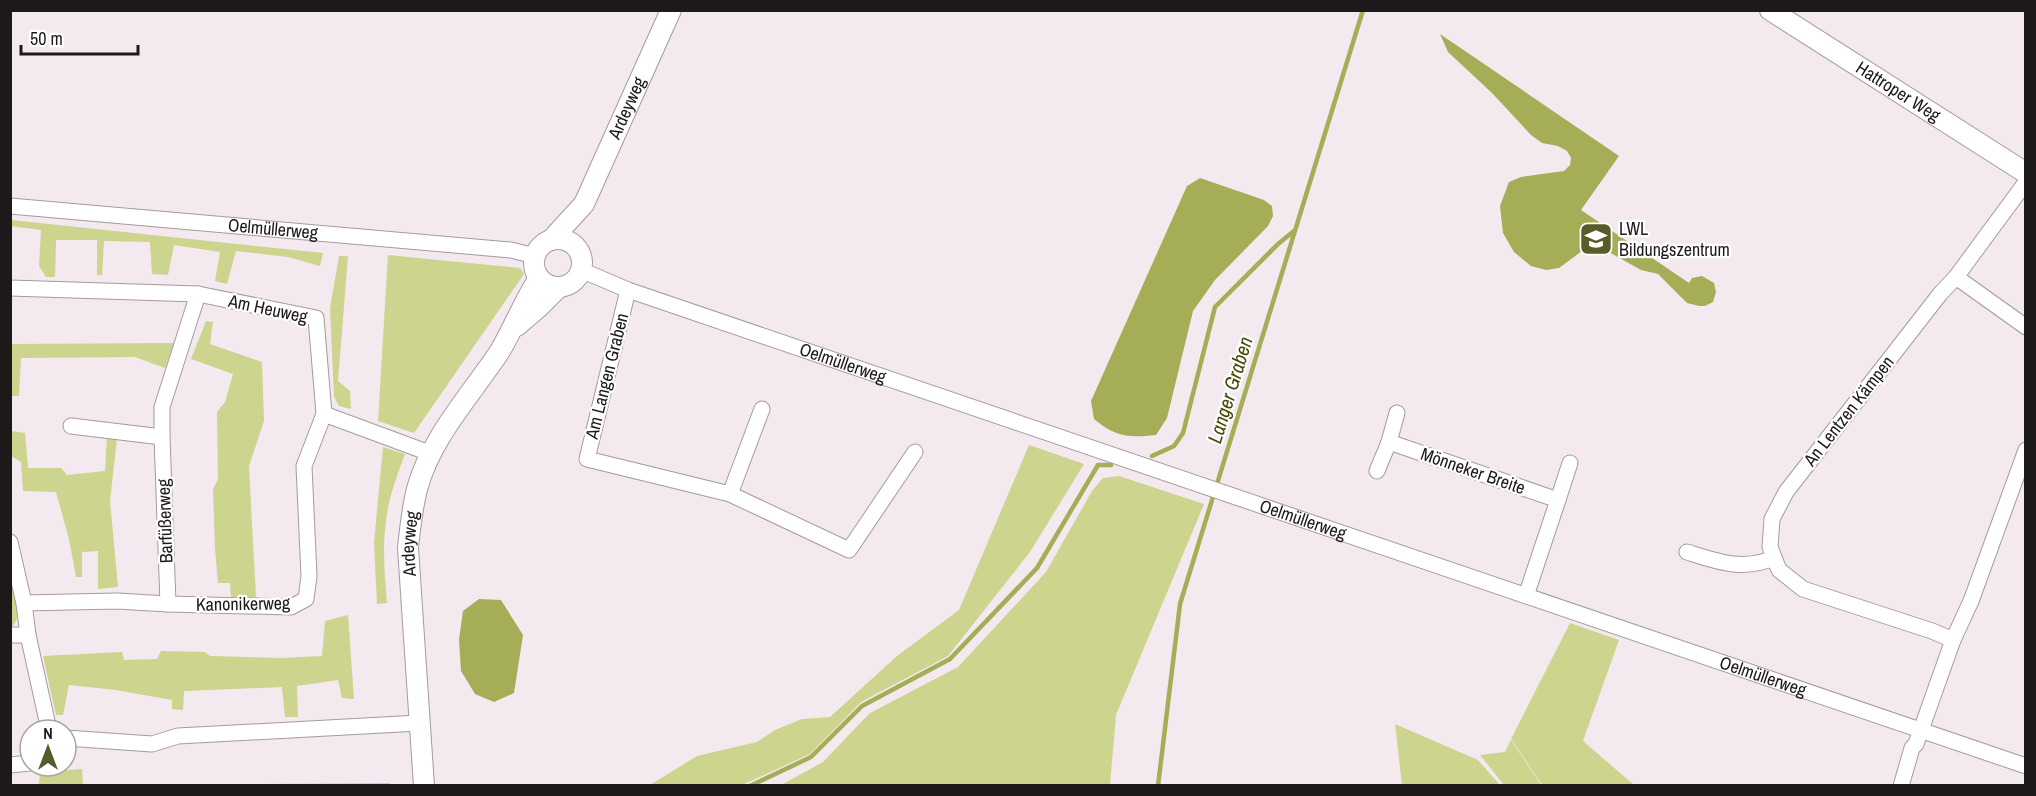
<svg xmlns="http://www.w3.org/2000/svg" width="2036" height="796" font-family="'Archivo Narrow',sans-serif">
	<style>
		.green { fill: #ccd48e }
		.water { fill: #a5ad57 }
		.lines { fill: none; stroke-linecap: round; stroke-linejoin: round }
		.stream { stroke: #a5ad57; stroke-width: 4.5 }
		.minor-casing { stroke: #a59a9f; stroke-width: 17 }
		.major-casing { stroke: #a59a9f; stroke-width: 22 }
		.minor { stroke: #fff; stroke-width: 15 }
		.major { stroke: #fff; stroke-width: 20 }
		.labels { text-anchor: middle; stroke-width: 4.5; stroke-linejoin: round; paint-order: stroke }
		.street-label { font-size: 18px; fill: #1d191b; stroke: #fff }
		.poi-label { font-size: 18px; fill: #1d191b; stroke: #fff; text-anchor: start }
		.water-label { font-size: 20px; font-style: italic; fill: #444904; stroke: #fff }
	</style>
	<rect width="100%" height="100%" fill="#f4e9ee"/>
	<path class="green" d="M 11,220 L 323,253 L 320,266 L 288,257 L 236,251 L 227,284 L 215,281 L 220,252 L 174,245 L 168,275 L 152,274 L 150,242 L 104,241 L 102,275 L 97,275 L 97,240 L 56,240 L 55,277 L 46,277 L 39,266 L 41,230 L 11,226 Z
		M 388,255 L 520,268 L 524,274 L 414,433 L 378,421 Z
		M 339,256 L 348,256 L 338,381 L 350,391 L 351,409 L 339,406 L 334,397 L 330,308 Z
		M 206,321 L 213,322 L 210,344 L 262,362 L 264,421 L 249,466 L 256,598 L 231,597 L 230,583 L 218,583 L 215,549 L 213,489 L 218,479 L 217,412 L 225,402 L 233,374 L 191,359 Z
		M 174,343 L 165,368 L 135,357 L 21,358 L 19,396 L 11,396 L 11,344 Z
		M 11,431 L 25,433 L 28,468 L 61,468 L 67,475 L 105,471 L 107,436 L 117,438 L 110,501 L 118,587 L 98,589 L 98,551 L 82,552 L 82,577 L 76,577 L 69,539 L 56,492 L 23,491 L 21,462 L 11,456 Z
		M 1029,445 L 1084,464 L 1030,552 L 948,656 L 861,702 L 810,754 L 742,785 L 650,785 L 697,756 L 757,742 L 775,730 L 802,719 L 830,717 L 897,656 L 959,610 Z
		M 383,447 L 405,454 C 397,476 388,499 386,522 C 382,549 385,576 387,603 L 377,604 L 374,543 Z
		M 1119,476 L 1204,504 L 1116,715 L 1110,785 L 781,785 L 823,762 L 870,713 L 958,667 L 1046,572 L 1092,491 L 1103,478 Z
		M 10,572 C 13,587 25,618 11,627 Z
		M 348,615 L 354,699 L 342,698 L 338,680 L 297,686 L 298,717 L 285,717 L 282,687 L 184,691 L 183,710 L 172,709 L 172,700 L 116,690 L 69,685 L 63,715 L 56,715 L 43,656 L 122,652 L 124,660 L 157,659 L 161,651 L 205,652 L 210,656 L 282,658 L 322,656 L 325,621 Z
		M 1570,623 L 1619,640 L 1583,741 L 1634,785 L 1542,785 L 1511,739 Z
		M 1395,724 L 1478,760 L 1500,785 L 1402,785 Z
		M 1511,740 L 1541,785 L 1504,785 L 1480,755 L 1505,752 Z
		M 82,769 L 83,785 L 39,785 L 40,772 Z
		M 390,783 L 390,785 L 263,785 L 263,784 Z"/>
	<path class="water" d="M 1440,34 L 1619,156 L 1581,210 L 1689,283 L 1692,278 L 1702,276 L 1714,283 L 1716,292 L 1713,302 L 1705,306 L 1699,306 L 1687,303 L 1658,274 L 1641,270 L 1600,247 L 1586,248 L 1559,268 L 1546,270 L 1531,266 L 1514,252 L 1503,233 L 1500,206 L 1509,182 L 1521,177 L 1564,171 L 1570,165 L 1571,158 L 1567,151 L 1558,146 L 1542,143 L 1531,135 L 1492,93 L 1448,52 Z
		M 1200,178 L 1264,200 L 1272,206 L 1273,216 L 1268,226 L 1215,280 L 1193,311 L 1167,418 L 1156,435 C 1129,438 1115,437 1094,419 L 1091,401 L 1187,186 Z
		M 479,599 L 501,600 L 523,635 L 514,693 L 494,702 L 475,694 L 461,671 L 459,640 L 463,611 Z"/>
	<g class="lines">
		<path class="stream" d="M 1152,456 L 1174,446 L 1183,433 L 1215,307 L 1278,244 L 1294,231
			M 750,786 L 811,757 L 862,706 L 950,659 L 1037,568 L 1098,465 L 1111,465
			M 1158,786 L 1180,604 L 1363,10"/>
		<defs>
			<g id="minor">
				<path id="s1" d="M 10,206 L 511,250 L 535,256"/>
				<path id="s2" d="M 581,270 L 628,290 L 2026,766"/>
				<path d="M 1956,277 L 2026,327"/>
				<path d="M 10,288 L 198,294 L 316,318 L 324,414 L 432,454"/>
				<path d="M 628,290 L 587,459 L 730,494 L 849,550 L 915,452"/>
				<path d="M 71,426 L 162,437 L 162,407 L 198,294"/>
				<path d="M 162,437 L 168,604"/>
				<path d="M 1389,442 L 1397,413"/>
				<path d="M 1377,471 L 1389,442 L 1558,500 L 1526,596"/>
				<path d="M 730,494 L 762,409"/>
				<path d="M 1558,500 L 1570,463"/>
				<path d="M 10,542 L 24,603 L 28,635 L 49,730"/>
				<path d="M 1687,552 C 1719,562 1742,571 1774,558"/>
				<path d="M 24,603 L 117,601 L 168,604 L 291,607 L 306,599 L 309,576 L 304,466 L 324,414"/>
				<path d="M 10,635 L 28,635"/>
				<path d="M 1953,640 L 1932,631 L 1803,589 L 1779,570 L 1770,547 L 1772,519 L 1786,492 L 1940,294 L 1956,277 L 2026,182"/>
				<path d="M 66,738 L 152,744 L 178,736 L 419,723"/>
				<path d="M 10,765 L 30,763"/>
				<path d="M 1901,786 L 1912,748 L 1916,744 L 1953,640 L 1971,601 L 2026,450"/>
			</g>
			<g id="major">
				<path id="s3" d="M 1770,10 L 2026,173"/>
				<circle cx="558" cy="263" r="24"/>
				<path id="s4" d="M 551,240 L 584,204 L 671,10"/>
				<path d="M 517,326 L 539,307 L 559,287"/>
				<path id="s5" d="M 424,786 L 408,548 C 410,528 412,509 417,489 C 431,437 471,395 500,351 C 514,327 524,301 539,278"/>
			</g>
		</defs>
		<use href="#minor" class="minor-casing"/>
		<use href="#major" class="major-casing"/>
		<use href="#minor" class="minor"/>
		<use href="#major" class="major"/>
	</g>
	<defs>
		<symbol id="school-square" viewBox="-11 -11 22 22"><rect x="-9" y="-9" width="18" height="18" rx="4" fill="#575c2a" stroke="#fff"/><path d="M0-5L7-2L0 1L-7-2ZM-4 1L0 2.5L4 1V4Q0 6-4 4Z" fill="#fff"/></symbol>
	</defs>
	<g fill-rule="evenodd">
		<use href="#school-square" x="1577" y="220" width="38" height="38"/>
	</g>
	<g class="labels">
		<g class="street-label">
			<text dy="6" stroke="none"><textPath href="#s3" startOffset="152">Hattroper Weg</textPath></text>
			<text dy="6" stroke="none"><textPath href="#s4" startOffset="154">Ardeyweg</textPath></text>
			<text dy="6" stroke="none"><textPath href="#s1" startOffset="264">Oelmüllerweg</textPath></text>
			<text transform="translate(268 309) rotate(12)" y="6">Am Heuweg</text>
			<text dy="6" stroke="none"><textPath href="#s2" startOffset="278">Oelmüllerweg</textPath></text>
			<text transform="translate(607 376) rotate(-76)" y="6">Am Langen Graben</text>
			<text transform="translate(1849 411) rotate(-52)" y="6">An Lentzen Kämpen</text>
			<text transform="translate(1473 471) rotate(19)" y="6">Mönneker Breite</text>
			<text dy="6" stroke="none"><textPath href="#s2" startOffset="764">Oelmüllerweg</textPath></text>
			<text transform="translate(165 521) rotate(-92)" y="6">Barfüßerweg</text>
			<text dy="6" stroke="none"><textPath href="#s5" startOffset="243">Ardeyweg</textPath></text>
			<text transform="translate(243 604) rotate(-1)" y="6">Kanonikerweg</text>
			<text dy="6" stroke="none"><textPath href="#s2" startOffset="1250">Oelmüllerweg</textPath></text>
		</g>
		<g class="poi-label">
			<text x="1619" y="235">LWL<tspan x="1619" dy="21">Bildungszentrum</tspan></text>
		</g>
		<g class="water-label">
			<text transform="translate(1230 390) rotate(-73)" y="7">Langer Graben</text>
		</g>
	</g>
	<rect width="2036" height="796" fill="none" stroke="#1d191b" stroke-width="24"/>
	<g transform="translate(48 748)"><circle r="28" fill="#ffffff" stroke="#a5a3a4" stroke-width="1.5"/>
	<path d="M0-4.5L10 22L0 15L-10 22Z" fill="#575c2a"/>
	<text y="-9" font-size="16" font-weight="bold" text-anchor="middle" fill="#1d191b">N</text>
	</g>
	<path d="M21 45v9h117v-9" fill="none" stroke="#1d191b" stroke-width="3"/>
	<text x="30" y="45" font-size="18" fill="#1d191b" stroke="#ffffff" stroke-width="4.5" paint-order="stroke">50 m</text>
</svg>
